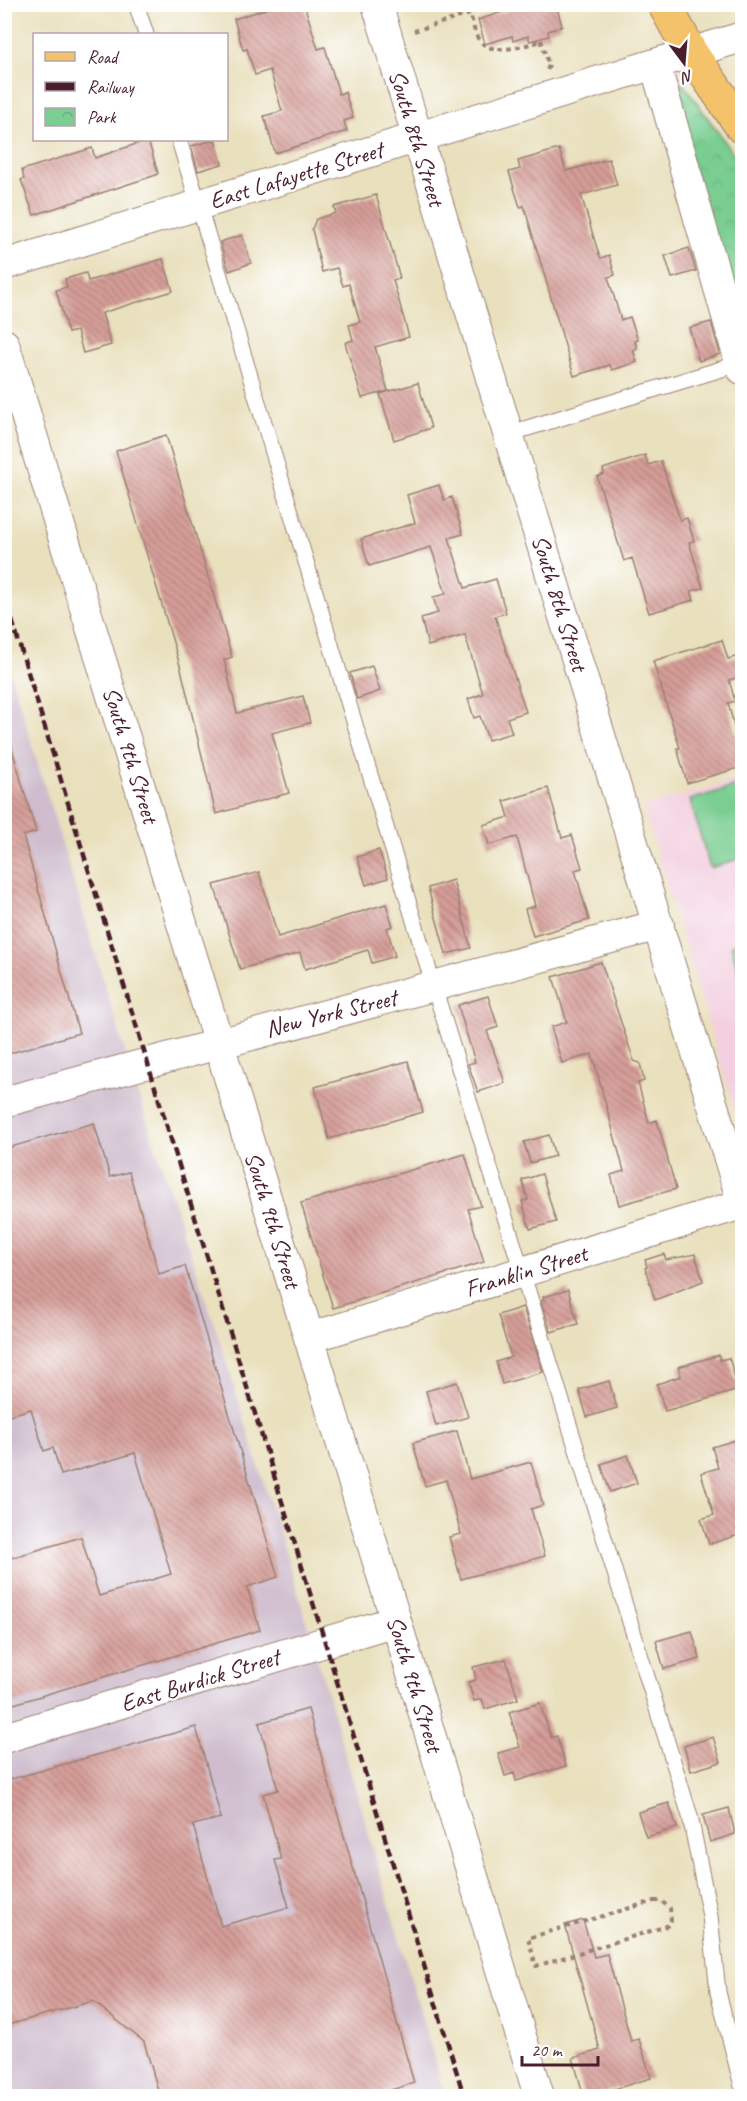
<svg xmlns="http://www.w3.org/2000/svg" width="747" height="2101" font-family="Caveat,sans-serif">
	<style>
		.built { fill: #f3cfdf }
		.industrial { fill: #cfbdce }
		.park { fill: url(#park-crowns); stroke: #62765e; stroke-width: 1.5 }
		.pitch { fill: #7ace92; stroke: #62765e; stroke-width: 1.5 }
		.building { fill: url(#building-back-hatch) }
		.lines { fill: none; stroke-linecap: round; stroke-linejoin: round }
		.service-casing { stroke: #9a8074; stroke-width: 17 }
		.minor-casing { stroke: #9a8074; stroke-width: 32 }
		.primary-casing { stroke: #9a8074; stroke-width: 35 }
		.path { stroke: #9a8074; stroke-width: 4; stroke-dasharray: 4.5 4.5; stroke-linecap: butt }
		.service { stroke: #fff; stroke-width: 15 }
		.minor { stroke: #fff; stroke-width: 30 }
		.primary { stroke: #f3c26a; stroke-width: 33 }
		.rail { stroke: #4a1f2b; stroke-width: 4.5; stroke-dasharray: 9 4.5; stroke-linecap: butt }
		.labels { text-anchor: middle; stroke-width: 4.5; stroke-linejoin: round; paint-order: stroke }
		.street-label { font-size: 24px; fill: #4a1f2b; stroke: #fff }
	</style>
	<defs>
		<pattern id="park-crowns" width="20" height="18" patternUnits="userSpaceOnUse" patternTransform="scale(1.5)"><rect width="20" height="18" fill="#7ace92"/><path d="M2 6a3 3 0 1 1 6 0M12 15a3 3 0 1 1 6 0" fill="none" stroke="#6bb07e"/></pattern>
		<pattern id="building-back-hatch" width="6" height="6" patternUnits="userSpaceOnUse" patternTransform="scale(1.5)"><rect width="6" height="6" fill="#d59d98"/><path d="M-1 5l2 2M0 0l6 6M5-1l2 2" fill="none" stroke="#af7f7c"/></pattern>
	</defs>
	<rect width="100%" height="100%" fill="#fff"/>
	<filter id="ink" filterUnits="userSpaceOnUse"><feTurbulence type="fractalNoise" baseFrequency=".0167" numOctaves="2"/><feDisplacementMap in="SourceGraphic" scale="12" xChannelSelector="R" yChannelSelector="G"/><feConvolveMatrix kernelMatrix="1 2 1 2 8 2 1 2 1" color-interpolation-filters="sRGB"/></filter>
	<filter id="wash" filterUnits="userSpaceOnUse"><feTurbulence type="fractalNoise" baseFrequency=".008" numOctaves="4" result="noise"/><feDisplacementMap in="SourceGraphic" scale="24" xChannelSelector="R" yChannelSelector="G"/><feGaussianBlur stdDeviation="1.35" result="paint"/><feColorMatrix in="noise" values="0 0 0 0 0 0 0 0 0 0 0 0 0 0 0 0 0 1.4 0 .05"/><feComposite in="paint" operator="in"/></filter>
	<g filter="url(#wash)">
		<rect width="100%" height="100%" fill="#e9e0bd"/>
		<path class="built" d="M 742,778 L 742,1133 L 643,807 Z"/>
		<path class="industrial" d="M 4,652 L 135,1085 L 224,1354 L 305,1616 L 445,2096 L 5,2096 Z"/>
		<path class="park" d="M 683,83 L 742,166 L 742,346 L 671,87 Z"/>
		<path class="pitch" d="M 742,784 L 742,858 L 710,868 L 690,800 Z
			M 742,941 L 742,985 L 731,945 Z"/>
		<g id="blocks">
			<path class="building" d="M 281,4 L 304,4 L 318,49 L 325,47 L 339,94 L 345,92 L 353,118 L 344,121 L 347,131 L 275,153 L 264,116 L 282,111 L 270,70 L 255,75 L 247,49 L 243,50 L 234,19 Z
				M 527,4 L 556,4 L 562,26 L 548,31 L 549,36 L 530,41 L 528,36 L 513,41 L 512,36 L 485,44 L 478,20 Z
				M 148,140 L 158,173 L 156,175 L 34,215 L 21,180 L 24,179 L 22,170 L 92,148 L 95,158 Z
				M 215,140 L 222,164 L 198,171 L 191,146 Z
				M 559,149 L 566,171 L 609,159 L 617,185 L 581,195 L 599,255 L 601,258 L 609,255 L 615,275 L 608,277 L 621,320 L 630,317 L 638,340 L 635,341 L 637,349 L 633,350 L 637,362 L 612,370 L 610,365 L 574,376 L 524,206 L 520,207 L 509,172 L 520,169 L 518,161 Z
				M 376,195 L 400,278 L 393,280 L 409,337 L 375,347 L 388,391 L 362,398 L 345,343 L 353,340 L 349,325 L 360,322 L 349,284 L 343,286 L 337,268 L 322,272 L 312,229 L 316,219 L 336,213 L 334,207 Z
				M 242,235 L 251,263 L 229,271 L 220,242 Z
				M 689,248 L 696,271 L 672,278 L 665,256 Z
				M 163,259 L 173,291 L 102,313 L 111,345 L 83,353 L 77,331 L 68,333 L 56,290 L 67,287 L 65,279 L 86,273 L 88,281 Z
				M 711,322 L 720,354 L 699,361 L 689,328 Z
				M 418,383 L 431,428 L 394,440 L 380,394 Z
				M 166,435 L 232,657 L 224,660 L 237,713 L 303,696 L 310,723 L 272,733 L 289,793 L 216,814 L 181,669 L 116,451 Z
				M 645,455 L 648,465 L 661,461 L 680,520 L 687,518 L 694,541 L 689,542 L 703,588 L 691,591 L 694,600 L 649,613 L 632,558 L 624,561 L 597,477 L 604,474 L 603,469 Z
				M 439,485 L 444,500 L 452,497 L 463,534 L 449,538 L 465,588 L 496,579 L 506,613 L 495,616 L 526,712 L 507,718 L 512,733 L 488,740 L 480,716 L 474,718 L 468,699 L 483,694 L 465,635 L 428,646 L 421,618 L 438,613 L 433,597 L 446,594 L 431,547 L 369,566 L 361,539 L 415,523 L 407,495 Z
				M 722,640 L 728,659 L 742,655 L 742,676 L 729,680 L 735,701 L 728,703 L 742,755 L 742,767 L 687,783 L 677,748 L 680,748 L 653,661 Z
				M 372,666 L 380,691 L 357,699 L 350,673 Z
				M 10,742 L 36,832 L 23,836 L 79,1033 L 4,1055 L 4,743 Z
				M 548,788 L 562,838 L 572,835 L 582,868 L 575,870 L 589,920 L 533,936 L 525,909 L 535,906 L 517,837 L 489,845 L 483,825 L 509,817 L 504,801 Z
				M 379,850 L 388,878 L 366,885 L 357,857 Z
				M 259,872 L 278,937 L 386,904 L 393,926 L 387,928 L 395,956 L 372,963 L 368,950 L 305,969 L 300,953 L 240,969 L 214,885 Z
				M 453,880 L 471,948 L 446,954 L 428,888 Z
				M 601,962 L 634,1061 L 640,1063 L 644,1081 L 638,1083 L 649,1123 L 657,1120 L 676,1189 L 619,1205 L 611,1175 L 624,1171 L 592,1054 L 562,1063 L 551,1027 L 567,1022 L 553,977 Z
				M 488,996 L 498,1027 L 487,1031 L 505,1083 L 478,1092 L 468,1064 L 475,1062 L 458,1005 Z
				M 408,1061 L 423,1112 L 329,1139 L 315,1087 Z
				M 94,1123 L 110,1177 L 129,1172 L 159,1274 L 185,1266 L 278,1577 L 247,1587 L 260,1630 L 4,1707 L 4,1560 L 81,1537 L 99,1596 L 171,1574 L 135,1453 L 61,1475 L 53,1448 L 44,1451 L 31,1409 L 4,1417 L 4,1149 Z
				M 549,1135 L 555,1156 L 530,1163 L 524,1142 Z
				M 465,1154 L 481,1206 L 468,1209 L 484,1262 L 333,1308 L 301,1203 Z
				M 542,1174 L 556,1222 L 530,1229 L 522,1201 L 528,1200 L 522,1180 Z
				M 664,1254 L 666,1260 L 695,1254 L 703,1281 L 655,1300 L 645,1268 L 647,1267 L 645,1260 Z
				M 568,1290 L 578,1324 L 551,1332 L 541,1301 L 544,1300 L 543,1297 Z
				M 523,1307 L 543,1372 L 502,1384 L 496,1362 L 511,1357 L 498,1315 Z
				M 719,1355 L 720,1360 L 729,1358 L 739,1390 L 665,1411 L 657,1384 L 681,1376 L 678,1367 Z
				M 609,1381 L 617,1408 L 587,1417 L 579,1390 Z
				M 457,1382 L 468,1417 L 436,1426 L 426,1391 Z
				M 457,1431 L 470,1479 L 531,1462 L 543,1505 L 531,1509 L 545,1556 L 461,1579 L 449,1537 L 461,1534 L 446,1480 L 425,1486 L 413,1443 Z
				M 742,1438 L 742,1534 L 709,1544 L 701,1519 L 714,1515 L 701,1473 L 718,1468 L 712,1447 Z
				M 628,1455 L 637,1483 L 610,1492 L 601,1464 Z
				M 692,1631 L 700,1659 L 664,1669 L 656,1641 Z
				M 506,1659 L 518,1699 L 485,1709 L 482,1699 L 474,1701 L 468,1682 L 476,1680 L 473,1667 Z
				M 540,1703 L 551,1738 L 557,1736 L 566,1766 L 516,1781 L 514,1773 L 505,1776 L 498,1753 L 520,1747 L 509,1712 Z
				M 308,1709 L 414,2083 L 368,2097 L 160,2097 L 144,2042 L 93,2001 L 4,2026 L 4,1781 L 196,1727 L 221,1818 L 193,1825 L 221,1926 L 289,1907 L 275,1860 L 281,1859 L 263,1794 L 278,1790 L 259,1723 Z
				M 713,1737 L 721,1762 L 691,1771 L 684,1746 Z
				M 669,1803 L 677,1828 L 646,1837 L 638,1812 Z
				M 729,1808 L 735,1834 L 710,1842 L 703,1815 Z
				M 583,1920 L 594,1957 L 607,1954 L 631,2041 L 639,2039 L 651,2078 L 588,2097 L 584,2097 L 573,2058 L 600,2050 L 565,1925 Z"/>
		</g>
	</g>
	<g filter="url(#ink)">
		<use href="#blocks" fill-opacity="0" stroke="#9a8074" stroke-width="1.5"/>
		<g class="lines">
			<defs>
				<path id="service" d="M 136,4 L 146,34
					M 179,140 L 434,987 L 690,1816 L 710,1916 L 718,1992 L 742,2086
					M 508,434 L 741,363"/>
				<path id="minor" d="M 377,4 L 742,1201
					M 655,64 L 742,369
					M 4,265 L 742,37
					M 4,344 L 396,1621 L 539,2096
					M 4,1102 L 659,925
					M 309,1338 L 742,1204
					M 4,1738 L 396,1621"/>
				<path id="primary" d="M 664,4 L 691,53 L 742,127"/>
			</defs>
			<use href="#service" class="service-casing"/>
			<use href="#minor" class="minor-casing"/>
			<use href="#primary" class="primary-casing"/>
			<path class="path" d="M 414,31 L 470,14 C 473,22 474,35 480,41 C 493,57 526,45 541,41
				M 541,40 L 549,66 L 547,70
				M 654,1901 L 661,1901 L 670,1908 L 671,1921 L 667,1926 L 536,1966 L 528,1938 Z"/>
			<use href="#service" class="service"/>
			<use href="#minor" class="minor"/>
			<use href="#primary" class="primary"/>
			<path class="rail" d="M 4,594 L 464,2096"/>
		</g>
	</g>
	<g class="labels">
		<g class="street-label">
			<text transform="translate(417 138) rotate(73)" y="8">South 8th Street</text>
			<text transform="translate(296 175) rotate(-17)" y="8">East Lafayette Street</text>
			<text transform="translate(560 603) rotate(73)" y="8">South 8th Street</text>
			<text transform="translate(131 755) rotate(73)" y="8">South 9th Street</text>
			<text transform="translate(331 1013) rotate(-14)" y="8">New York Street</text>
			<text transform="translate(273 1220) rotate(73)" y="8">South 9th Street</text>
			<text transform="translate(526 1271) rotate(-17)" y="8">Franklin Street</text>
			<text transform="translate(200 1680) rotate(-17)" y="8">East Burdick Street</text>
			<text transform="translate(415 1684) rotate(73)" y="8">South 9th Street</text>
		</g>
	</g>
	<rect width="747" height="2101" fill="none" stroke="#fff" stroke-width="24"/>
	<rect x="33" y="33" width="195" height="108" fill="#ffffff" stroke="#b7a5aa" stroke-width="1.5"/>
	<rect x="45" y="52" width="30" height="9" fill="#f3c26a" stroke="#b7a5aa" stroke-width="1.5"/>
	<text x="87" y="63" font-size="18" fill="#4a1f2b">Road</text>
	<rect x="45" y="82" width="30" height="9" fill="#4a1f2b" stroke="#b7a5aa" stroke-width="1.5"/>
	<text x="87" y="93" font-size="18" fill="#4a1f2b">Railway</text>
	<rect x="45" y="108" width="30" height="18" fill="url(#park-crowns)" stroke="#b7a5aa" stroke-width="1.5"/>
	<text x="87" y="123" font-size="18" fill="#4a1f2b">Park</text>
	<g transform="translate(684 63) rotate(164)" stroke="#ffffff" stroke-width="4.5" paint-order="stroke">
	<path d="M0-4.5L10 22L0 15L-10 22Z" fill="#4a1f2b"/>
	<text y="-9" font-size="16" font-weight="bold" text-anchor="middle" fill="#4a1f2b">N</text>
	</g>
	<path d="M522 2056v9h76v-9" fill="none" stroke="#4a1f2b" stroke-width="3"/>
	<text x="531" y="2056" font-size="18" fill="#4a1f2b" stroke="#ffffff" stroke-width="4.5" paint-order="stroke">20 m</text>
</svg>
